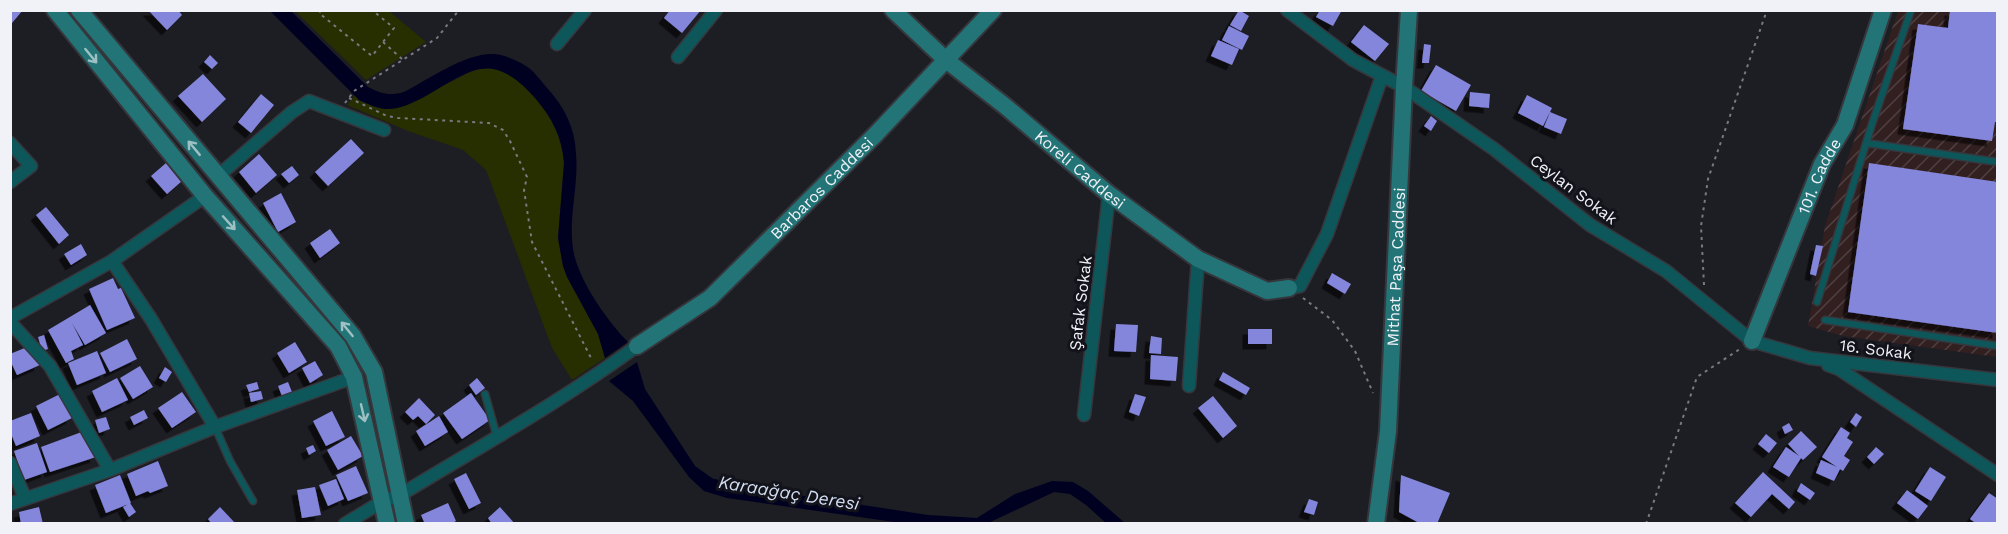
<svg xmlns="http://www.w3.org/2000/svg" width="2008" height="534" font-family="'Work Sans',sans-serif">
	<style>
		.industrial { fill: url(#industrial-furrows) }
		.green { fill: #272e00 }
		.water { fill: #000121 }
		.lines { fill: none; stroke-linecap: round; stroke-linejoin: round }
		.stream { stroke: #000121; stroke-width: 4.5 }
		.building { fill: #8486db; filter: url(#shadow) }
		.lane-casing { stroke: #36373d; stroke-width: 9 }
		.street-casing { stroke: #36373d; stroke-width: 15 }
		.secondary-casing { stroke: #36373d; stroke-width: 20 }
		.path { stroke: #7a7a80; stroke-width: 2; stroke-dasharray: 3 4.5; stroke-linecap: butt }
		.lane { stroke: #0d575b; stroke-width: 6 }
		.street { stroke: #0d575b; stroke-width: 12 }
		.secondary { stroke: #227477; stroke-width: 16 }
		.oneway { stroke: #9ec0c4 }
		.labels { text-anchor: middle; stroke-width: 6; stroke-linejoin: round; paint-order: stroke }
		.street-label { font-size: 16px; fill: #f1f2f7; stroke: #13141b }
		.water-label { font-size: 18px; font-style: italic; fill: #d3def3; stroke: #13141b }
	</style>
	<defs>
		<pattern id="industrial-furrows" width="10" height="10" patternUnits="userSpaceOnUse" patternTransform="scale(1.5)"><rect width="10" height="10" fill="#321f20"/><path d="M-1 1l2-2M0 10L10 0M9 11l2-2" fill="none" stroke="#504041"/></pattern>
		<filter id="shadow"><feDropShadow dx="-5.5" dy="5.5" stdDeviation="0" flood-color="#0009"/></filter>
	</defs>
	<rect width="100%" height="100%" fill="#1d1d24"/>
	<path class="industrial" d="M 1898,11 L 1997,11 L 1997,357 L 1843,336 L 1808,326 L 1825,226 Z"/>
	<path class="green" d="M 295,11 L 389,11 L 426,42 L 366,80 Z
		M 492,68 C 531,79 561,124 564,163 L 558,238 L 563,266 L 567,277 L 598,334 L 605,358 L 572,380 L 552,348 L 486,170 L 463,150 L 408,131 L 347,105 L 355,95 L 359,100 L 375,107 L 453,81 L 475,69 Z"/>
	<path class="water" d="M 270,11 L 291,11 L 368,87 C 381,94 390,96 404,92 C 429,79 464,54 492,54 C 503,54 516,60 526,66 C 534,71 541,81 548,89 C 565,108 575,128 576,154 C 579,187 567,221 574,254 C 580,282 608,322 628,342 L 605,358 L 598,334 L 567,277 L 563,266 L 558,238 L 564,163 C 562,136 552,118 535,98 C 491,49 472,70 424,97 C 412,103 399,110 385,109 C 376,108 368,104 359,100 Z
		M 637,362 L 645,389 L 695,466 L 719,483 L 928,515 L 977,518 L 1015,494 L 1052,481 L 1073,482 L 1088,491 L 1125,523 L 1106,523 L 1086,505 L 1070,494 L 1054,492 L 986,524 L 901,523 L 727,498 L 704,491 L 689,477 L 633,401 L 609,381 Z"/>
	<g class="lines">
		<path class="stream" d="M 713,481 L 731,485"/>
	</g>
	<path class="building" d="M 10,10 L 23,10 L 12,23 L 10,21 Z
		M 148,10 L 178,10 L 182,15 L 167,30 Z
		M 670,10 L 701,10 L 682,33 L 664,18 Z
		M 1239,10 L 1249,16 L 1241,31 L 1230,25 Z
		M 1320,10 L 1342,10 L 1333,26 L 1316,17 Z
		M 1950,10 L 1998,10 L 1998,122 L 1995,122 L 1992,141 L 1903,129 L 1918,24 L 1948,28 Z
		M 1364,25 L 1389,44 L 1375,61 L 1351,42 Z
		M 1229,26 L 1249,36 L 1242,50 L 1222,40 Z
		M 1218,40 L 1239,49 L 1232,65 L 1211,56 Z
		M 1424,44 L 1431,45 L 1429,63 L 1422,63 Z
		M 210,55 L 218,63 L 212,69 L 204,62 Z
		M 1436,65 L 1471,85 L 1456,111 L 1421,91 Z
		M 203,74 L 226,99 L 202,122 L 178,96 Z
		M 1470,92 L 1490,94 L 1489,108 L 1469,106 Z
		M 261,94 L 274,105 L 251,133 L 238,122 Z
		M 1527,95 L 1552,108 L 1543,126 L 1518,113 Z
		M 1550,112 L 1567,119 L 1561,134 L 1544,127 Z
		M 1431,116 L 1437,121 L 1431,131 L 1424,126 Z
		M 351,139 L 364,153 L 328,186 L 315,172 Z
		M 259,154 L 277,175 L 256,193 L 239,172 Z
		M 166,163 L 182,181 L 167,194 L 151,176 Z
		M 1869,163 L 1998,182 L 1998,333 L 1848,312 Z
		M 292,166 L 299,175 L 289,183 L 281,174 Z
		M 281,193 L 296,222 L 278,232 L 263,203 Z
		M 46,207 L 69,235 L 59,244 L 36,215 Z
		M 330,229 L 340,243 L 320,258 L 310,243 Z
		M 81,244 L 87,255 L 71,265 L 64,254 Z
		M 1816,245 L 1823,246 L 1816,276 L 1810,274 Z
		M 1332,273 L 1351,284 L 1345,294 L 1327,283 Z
		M 113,278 L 118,289 L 121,288 L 135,318 L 107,330 L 89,289 Z
		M 90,305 L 106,333 L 85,345 L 72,323 L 83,345 L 71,351 L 74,359 L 66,363 L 48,330 Z
		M 1116,324 L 1138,325 L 1136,352 L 1114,351 Z
		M 1248,329 L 1272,329 L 1272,344 L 1248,344 Z
		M 44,335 L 48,349 L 42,351 L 38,337 Z
		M 1151,336 L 1162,338 L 1161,354 L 1149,353 Z
		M 127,339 L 137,359 L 110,372 L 100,353 Z
		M 295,342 L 307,362 L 289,373 L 277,353 Z
		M 32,345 L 40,365 L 17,375 L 10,360 L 10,354 Z
		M 97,351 L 106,373 L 77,385 L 68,363 Z
		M 1151,355 L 1178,357 L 1176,381 L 1150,379 Z
		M 315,361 L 323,375 L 310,383 L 302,368 Z
		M 140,366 L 153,387 L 133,399 L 120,378 Z
		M 165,367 L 172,372 L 166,382 L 159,378 Z
		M 1223,372 L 1250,388 L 1246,395 L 1219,380 Z
		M 117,378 L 128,400 L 102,412 L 92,391 Z
		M 477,378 L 485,388 L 476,395 L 469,385 Z
		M 257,382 L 259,389 L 249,392 L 246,385 Z
		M 288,382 L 292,392 L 282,396 L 278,386 Z
		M 261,391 L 263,399 L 251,402 L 249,393 Z
		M 182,392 L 196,412 L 172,428 L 158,408 Z
		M 471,393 L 490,420 L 462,439 L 443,413 Z
		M 60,394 L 72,418 L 48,430 L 36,406 Z
		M 1135,394 L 1146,397 L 1139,416 L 1129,412 Z
		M 1213,396 L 1237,426 L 1223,438 L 1198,408 Z
		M 419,398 L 435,415 L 426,424 L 418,416 L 413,420 L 405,412 Z
		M 144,410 L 148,418 L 134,425 L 130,417 Z
		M 332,411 L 345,437 L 326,446 L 313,421 Z
		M 31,413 L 40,436 L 16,446 L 10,431 L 10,421 Z
		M 1856,413 L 1862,417 L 1856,427 L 1850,422 Z
		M 439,416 L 448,432 L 425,446 L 416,431 Z
		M 106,417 L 110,429 L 99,433 L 95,420 Z
		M 1789,423 L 1793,430 L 1785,434 L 1782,427 Z
		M 1841,427 L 1850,433 L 1847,438 L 1853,442 L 1844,456 L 1850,460 L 1843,471 L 1840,469 L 1834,481 L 1816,473 L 1821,460 L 1837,467 L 1822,457 Z
		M 87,430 L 96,457 L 50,472 L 41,447 Z
		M 1801,431 L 1817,447 L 1803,460 L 1801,458 L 1789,477 L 1773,467 L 1786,447 L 1799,456 L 1788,444 Z
		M 1766,434 L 1777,443 L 1769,453 L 1758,444 Z
		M 351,436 L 363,456 L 338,470 L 327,450 Z
		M 37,443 L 47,472 L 24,480 L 14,451 Z
		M 313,445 L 316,451 L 309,455 L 306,448 Z
		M 1876,447 L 1884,454 L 1874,464 L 1867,457 Z
		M 158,461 L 168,486 L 150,493 L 148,491 L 136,496 L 127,474 Z
		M 356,466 L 368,493 L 348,501 L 336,475 Z
		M 1930,467 L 1946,477 L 1931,501 L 1915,491 Z
		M 1763,472 L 1795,502 L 1789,509 L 1772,494 L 1751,517 L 1735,503 Z
		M 466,473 L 481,503 L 469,509 L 454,479 Z
		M 120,475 L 131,503 L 106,513 L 95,485 Z
		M 1401,475 L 1450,493 L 1437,524 L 1421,524 L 1399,512 Z
		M 336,479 L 344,499 L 328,506 L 319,485 Z
		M 1801,483 L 1815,493 L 1810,500 L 1797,491 Z
		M 315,487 L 321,515 L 302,518 L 297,490 Z
		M 1907,490 L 1928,506 L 1918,519 L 1897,503 Z
		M 1989,493 L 1998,499 L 1998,524 L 1977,524 L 1970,519 Z
		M 1309,499 L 1318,502 L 1314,515 L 1304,512 Z
		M 130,503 L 136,512 L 129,517 L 123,507 Z
		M 448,503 L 456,521 L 451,524 L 425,524 L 421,515 Z
		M 39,507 L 43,524 L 21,524 L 19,512 Z
		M 220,507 L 236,524 L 212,524 L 208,519 Z
		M 500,507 L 515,524 L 492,524 L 488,518 Z"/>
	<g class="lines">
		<defs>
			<path id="lane" d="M 1866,143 L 1998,162
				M 1817,302 L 1872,124 L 1911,10
				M 1825,320 L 1998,346
				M 485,394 L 497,437
				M 215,427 L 230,461 L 253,501"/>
			<path id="street" d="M 1287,10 L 1353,60 L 1404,87 L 1494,149 L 1590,225 L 1666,271 L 1752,341 L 1810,358 L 1998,380
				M 557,44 L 585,10
				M 678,57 L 716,10
				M 10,143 L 31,166 L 10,182
				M 218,176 L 292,112 L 309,101 L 384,130
				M 112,261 L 151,319 L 215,427
				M 1289,288 L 1300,286 L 1327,234 L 1382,76
				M 10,318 L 112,261 L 205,196
				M 10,322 L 50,366 L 110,470
				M 1828,365 L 1839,369 L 1998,475
				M 1189,386 L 1198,259
				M 1084,415 L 1109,194
				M 10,463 L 25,498
				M 10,504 L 110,470 L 215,427 L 354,377
				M 345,524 L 383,501 L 400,495 C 479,447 562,401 637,346"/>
			<g id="secondary">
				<path d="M 55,10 L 205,196 L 338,346 L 354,377 L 387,524"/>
				<path d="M 79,10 L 353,336 L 374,372 L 406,524"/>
				<path id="s1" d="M 893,10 L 946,60 L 1005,106 L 1109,194 L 1198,259 L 1267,291 L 1289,288"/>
				<path id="s2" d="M 1752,341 L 1822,164 L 1845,125 L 1883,10"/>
				<path id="s3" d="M 637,346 L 710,298 L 875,135 L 993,10"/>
				<path id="s4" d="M 1376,524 L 1388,431 L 1404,87 L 1409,10"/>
			</g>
		</defs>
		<use href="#lane" class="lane-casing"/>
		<use href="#street" class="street-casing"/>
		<use href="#secondary" class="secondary-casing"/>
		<path class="path" d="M 321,10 L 319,13 L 372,56 L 394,28 L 372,10
			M 383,42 L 402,59
			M 349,98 L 387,116 L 398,118 L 489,123 L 503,130 L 510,141 L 527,177 L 524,190 L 532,242 L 592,360
			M 345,103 L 354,91 L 437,38 L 459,10
			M 1704,285 L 1701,226 L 1708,179 L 1767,10
			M 1303,298 L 1332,320 L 1355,351 L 1373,393
			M 1646,524 L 1697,377 L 1740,349"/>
		<use href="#lane" class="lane"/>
		<use href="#street" class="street"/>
		<use href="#secondary" class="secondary"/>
	</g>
	<defs><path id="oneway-shaft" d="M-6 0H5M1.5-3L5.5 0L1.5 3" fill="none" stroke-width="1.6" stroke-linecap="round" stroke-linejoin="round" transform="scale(1.5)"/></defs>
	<g class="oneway">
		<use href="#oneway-shaft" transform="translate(91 56) rotate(51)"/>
		<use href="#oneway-shaft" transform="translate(194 148) rotate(-130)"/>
		<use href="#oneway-shaft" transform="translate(229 223) rotate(48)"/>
		<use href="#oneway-shaft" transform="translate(347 329) rotate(-129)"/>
		<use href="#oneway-shaft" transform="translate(363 413) rotate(77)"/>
	</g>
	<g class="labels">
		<g class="street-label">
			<text dy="6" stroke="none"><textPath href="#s1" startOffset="246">Koreli Caddesi</textPath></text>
			<text dy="6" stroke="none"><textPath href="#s2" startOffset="178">101. Cadde</textPath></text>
			<text dy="6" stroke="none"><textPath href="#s3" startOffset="244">Barbaros Caddesi</textPath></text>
			<text transform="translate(1574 189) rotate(37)" y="6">Ceylan Sokak</text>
			<text dy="6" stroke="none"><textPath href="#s4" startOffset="258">Mithat Paşa Caddesi</textPath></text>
			<text transform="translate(1080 303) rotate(-83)" y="6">Şafak Sokak</text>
			<text transform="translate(1876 349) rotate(7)" y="6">16. Sokak</text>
		</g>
		<g class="water-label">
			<text transform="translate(789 493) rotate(9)" y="6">Karaağaç Deresi</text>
		</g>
	</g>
	<rect width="2008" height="534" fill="none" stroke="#f1f2f7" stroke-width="24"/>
</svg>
